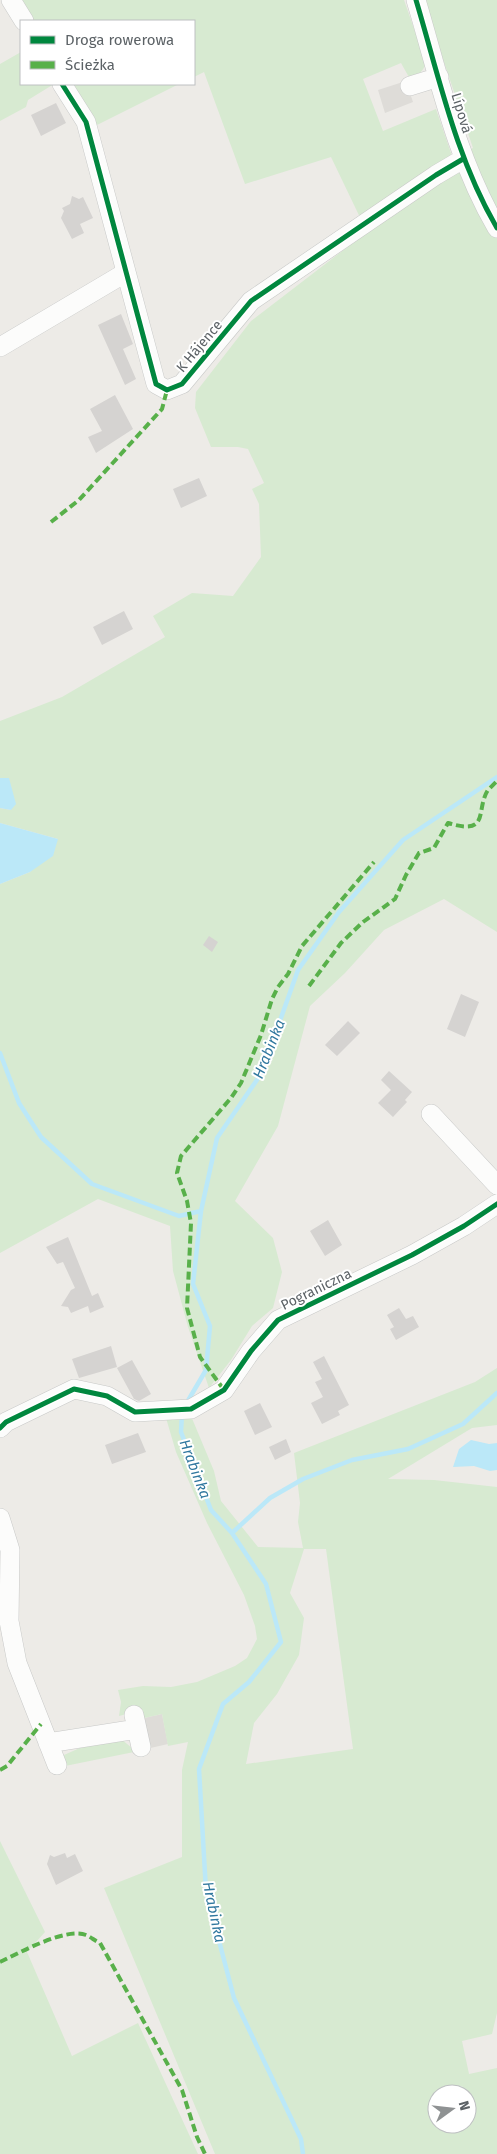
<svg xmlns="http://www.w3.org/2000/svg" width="497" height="2154" font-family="'Fira Sans',sans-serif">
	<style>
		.industrial { fill: #dedcd8 }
		.green { fill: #d7ead1; fill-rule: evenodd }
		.water { fill: #bbe8f8 }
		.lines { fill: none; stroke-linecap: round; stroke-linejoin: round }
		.stream { stroke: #bbe8f8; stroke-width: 4.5 }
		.building { fill: #d5d3d1 }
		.minor-casing { stroke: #c8c9c8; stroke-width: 20 }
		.minor { stroke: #fcfcfb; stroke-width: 19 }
		.quiet { stroke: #58b04a; stroke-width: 4; stroke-dasharray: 8 4; stroke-linecap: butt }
		.cycleway-casing { stroke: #fff; stroke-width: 8 }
		.cycleway { stroke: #00873e; stroke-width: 5 }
		.labels { text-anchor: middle; stroke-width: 4; stroke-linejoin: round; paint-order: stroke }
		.street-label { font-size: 14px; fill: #5c6266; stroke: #fff }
		.water-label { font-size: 15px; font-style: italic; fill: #31789f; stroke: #fff }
	</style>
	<rect width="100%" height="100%" fill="#edebe7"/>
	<path class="industrial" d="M 406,81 L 413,102 L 385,113 L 378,90 Z
		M 162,1714 L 168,1744 L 146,1749 L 140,1719 Z"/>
	<path class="green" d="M 19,0 L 404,0 L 426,63 C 423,72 418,75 410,79 L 401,63 L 363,79 L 383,131 L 436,109 L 453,159 L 473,148 L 423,0 L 497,0 L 497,932 L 444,899 L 384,930 L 345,973 L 310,1006 L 278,1126 L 235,1201 L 273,1238 L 282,1272 L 273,1308 L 252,1326 L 231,1360 L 209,1388 L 188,1327 L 173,1271 L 170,1226 L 98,1199 L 0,1253 L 0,884 L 30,872 L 58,839 L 0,823 L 0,808 L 11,810 L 9,778 L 0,778 L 0,721 L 62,697 L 165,637 L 153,616 L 192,593 L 233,596 L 261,557 L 259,504 L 252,489 L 264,483 L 248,449 L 238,447 L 211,447 L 195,408 L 196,392 L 251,321 L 367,232 L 331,157 L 245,184 L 204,72 L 194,77 L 194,21 L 31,21 Z
		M 21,52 L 21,84 L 54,84 L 28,100 L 26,107 L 0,121 L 0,64 Z
		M 69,84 L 179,84 L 91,128 Z
		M 497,1368 L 497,1425 L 472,1428 L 388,1479 L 434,1480 L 497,1487 L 497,2013 L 492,2034 L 462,2041 L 469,2074 L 497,2068 L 497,2154 L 215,2154 L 104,1888 L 182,1857 L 182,1770 L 188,1742 L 168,1746 L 162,1714 L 140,1719 L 138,1711 L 119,1716 L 121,1702 L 118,1690 L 143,1686 L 171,1687 L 197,1682 L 235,1666 L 247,1658 L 257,1639 L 255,1626 L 244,1595 L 207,1523 L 176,1452 L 166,1418 L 191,1416 L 214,1471 L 221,1501 L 258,1547 L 303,1548 L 298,1522 L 300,1503 L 294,1453 L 475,1382 ZM 304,1549 L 326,1549 L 353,1749 L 246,1764 L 254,1723 L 277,1694 L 299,1655 L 304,1618 L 290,1593 ZM 437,2094 L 467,2094 L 467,2124 L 437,2124 Z
		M 121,1739 L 132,1748 L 134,1752 L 65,1766 L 64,1755 L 91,1743 Z
		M 0,1841 L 45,1932 L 27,1952 L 72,2056 L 138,2023 L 198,2154 L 0,2154 Z"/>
	<path class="water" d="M 0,778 L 9,778 L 16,804 L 11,810 L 0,808 Z
		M 0,823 L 58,839 L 53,856 L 30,872 L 0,884 Z
		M 471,1440 L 489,1444 L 497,1443 L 497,1470 L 490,1471 L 474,1466 L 453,1467 L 459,1449 Z"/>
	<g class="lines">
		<path class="stream" d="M 0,1053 L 19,1103 L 41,1137 L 92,1184 L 179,1216 L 201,1211
			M 186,1404 L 206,1370 L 210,1326 L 193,1284 L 201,1211 L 217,1138 L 261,1074 L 298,970 L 339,912 L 403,840 L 497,777
			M 182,1414 L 181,1432 L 211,1510 L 232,1533 L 266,1584 L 281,1642 L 249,1682 L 223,1704 L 199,1769 L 206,1891 L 234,1998 L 301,2139 L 303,2154
			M 232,1533 L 270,1498 L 303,1479 L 352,1460 L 408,1449 L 463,1424 L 497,1393"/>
	</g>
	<path class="building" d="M 56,103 L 66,123 L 41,136 L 31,115 Z
		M 72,196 L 79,199 L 83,197 L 93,218 L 80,224 L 84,233 L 72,239 L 61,218 L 64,211 L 62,208 L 70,204 Z
		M 121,314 L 133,344 L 123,349 L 136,379 L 125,385 L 98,325 Z
		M 115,395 L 133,429 L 96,453 L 88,437 L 102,431 L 90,409 Z
		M 199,478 L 207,496 L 181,508 L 173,489 Z
		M 124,611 L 133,629 L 102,645 L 93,627 Z
		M 209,936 L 218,942 L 212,952 L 203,945 Z
		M 461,994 L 479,1002 L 465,1037 L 447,1029 Z
		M 348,1021 L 360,1033 L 337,1056 L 325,1045 Z
		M 389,1071 L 412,1092 L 405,1100 L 407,1102 L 393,1117 L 378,1103 L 391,1090 L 381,1080 Z
		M 328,1220 L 342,1245 L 325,1256 L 310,1231 Z
		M 68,1237 L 92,1296 L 98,1293 L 104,1307 L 90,1313 L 88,1306 L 71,1313 L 68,1307 L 61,1306 L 71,1290 L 75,1288 L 63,1262 L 57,1264 L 46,1247 Z
		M 399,1308 L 406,1319 L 413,1316 L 419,1327 L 396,1340 L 390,1329 L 394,1327 L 387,1315 Z
		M 111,1346 L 117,1367 L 79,1378 L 72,1359 Z
		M 324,1356 L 349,1405 L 338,1411 L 340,1415 L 322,1424 L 311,1403 L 323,1397 L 315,1382 L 322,1379 L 313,1362 Z
		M 132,1360 L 151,1394 L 139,1401 L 134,1399 L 117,1368 Z
		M 260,1403 L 272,1427 L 255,1435 L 244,1411 Z
		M 138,1433 L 146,1452 L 112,1464 L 105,1445 Z
		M 286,1439 L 291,1452 L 275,1460 L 269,1447 Z
		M 65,1853 L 67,1858 L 75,1854 L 83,1871 L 56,1885 L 47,1864 L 50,1855 L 54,1857 Z"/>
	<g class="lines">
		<defs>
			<path id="minor" d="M 11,0 L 24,21
				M 416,0 C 439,77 456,158 497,228
				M 62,84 L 86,122 L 156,384 L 167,390 L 182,384 L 251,301 L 436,175 L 463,159
				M 410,86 L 439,77
				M 0,347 L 125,273
				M 431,1114 L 497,1185
				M 0,1428 L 6,1422 L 74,1389 L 107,1396 L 135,1412 L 191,1409 L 224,1390 L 251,1351 L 278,1320 L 412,1255 L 464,1226 L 497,1204
				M 0,1518 L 10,1550 L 9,1621 L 17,1663 L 57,1765
				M 134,1715 L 141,1747
				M 48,1743 L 137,1729"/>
		</defs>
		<use href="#minor" class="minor-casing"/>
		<use href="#minor" class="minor"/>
		<path class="quiet" d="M 51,522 L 79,500 L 162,409 L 167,390
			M 309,986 L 341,943 L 363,922 L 395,899 L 406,875 L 419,853 L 434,848 L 448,823 C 491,836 475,810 488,790 C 491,787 494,784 497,781
			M 224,1390 L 200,1357 L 187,1308 L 191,1223 L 187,1201 L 177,1173 L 181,1156 L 231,1098 L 241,1083 L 261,1035 L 272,999 L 278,987 L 288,974 L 302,946 L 374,862
			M 0,1770 L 7,1766 L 41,1724
			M 0,1962 C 19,1953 66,1927 86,1935 C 91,1937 95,1941 100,1943 L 182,2090 L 197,2137 L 205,2154"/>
		<defs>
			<path id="cycleway" d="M 416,0 C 439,77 456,158 497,228
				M 62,84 L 86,122 L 156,384 L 167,390 L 182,384 L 251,301 L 436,175 L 463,159
				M 0,1428 L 6,1422 L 74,1389 L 107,1396 L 135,1412 L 191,1409 L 224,1390 L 251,1351 L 278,1320 L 412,1255 L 464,1226 L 497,1204"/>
		</defs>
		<use href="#cycleway" class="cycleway-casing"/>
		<use href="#cycleway" class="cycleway"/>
	</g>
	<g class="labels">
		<g class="street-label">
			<text transform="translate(462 113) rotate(73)" y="5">Lípová</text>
			<text transform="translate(199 346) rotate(-50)" y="5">K Hájence</text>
			<text transform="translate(316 1289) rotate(-26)" y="5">Pograniczna</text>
		</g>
		<g class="water-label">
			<text transform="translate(269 1049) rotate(-68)" y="5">Hrabinka</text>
			<text transform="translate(195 1469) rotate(69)" y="5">Hrabinka</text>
			<text transform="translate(214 1912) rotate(78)" y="5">Hrabinka</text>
		</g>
	</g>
	<rect x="20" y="20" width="175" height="65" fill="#ffffff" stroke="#bec0c2"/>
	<rect x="30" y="36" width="25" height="8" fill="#00873e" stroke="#bec0c2"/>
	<text x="65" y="45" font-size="15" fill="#5c6266">Droga rowerowa</text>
	<rect x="30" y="61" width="25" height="8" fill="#58b04a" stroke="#bec0c2"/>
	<text x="65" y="70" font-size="15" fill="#5c6266">Ścieżka</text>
	<g transform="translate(452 2109) rotate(75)"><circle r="24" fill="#ffffff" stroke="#bec0c2"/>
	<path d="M0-4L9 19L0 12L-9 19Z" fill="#8f9293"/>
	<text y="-8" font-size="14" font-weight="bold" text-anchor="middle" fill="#5c6266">N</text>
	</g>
</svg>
